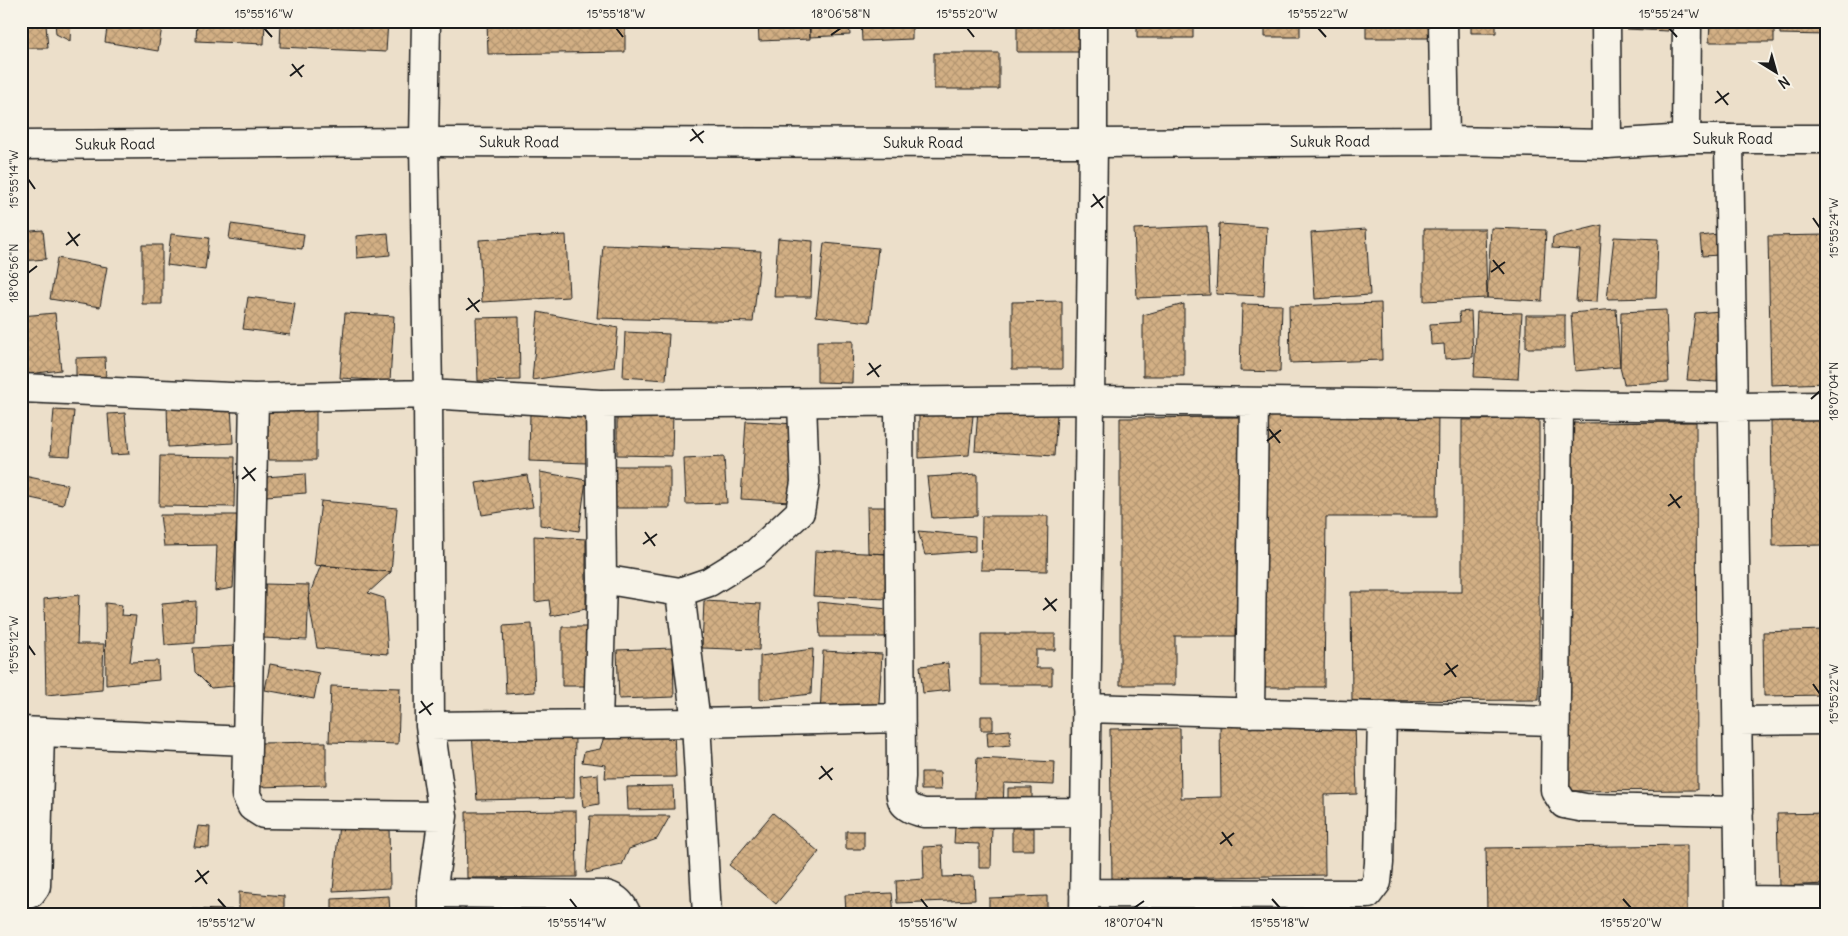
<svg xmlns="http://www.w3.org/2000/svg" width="1848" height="936" font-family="Delius,sans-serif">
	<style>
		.building { fill: url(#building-cross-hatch); stroke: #1c1c1c }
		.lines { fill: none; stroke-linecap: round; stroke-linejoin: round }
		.street-casing { stroke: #1c1c1c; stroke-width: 31 }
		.secondary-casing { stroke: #1c1c1c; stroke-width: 31 }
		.street { stroke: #f7f3e8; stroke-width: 28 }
		.secondary { stroke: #f7f3e8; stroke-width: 28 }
		.ticks { fill: none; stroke: #1c1c1c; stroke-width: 2 }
		.labels { text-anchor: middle; stroke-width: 4.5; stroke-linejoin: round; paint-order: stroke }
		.street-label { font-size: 15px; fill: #1c1c1c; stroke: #f7f3e8 }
		.neatline { fill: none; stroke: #1c1c1c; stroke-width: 2 }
		.ticks-label { font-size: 12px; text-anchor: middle; fill: #1c1c1c }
	</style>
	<defs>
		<pattern id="building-cross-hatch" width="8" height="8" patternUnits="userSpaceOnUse" patternTransform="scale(1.25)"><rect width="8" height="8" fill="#d2af84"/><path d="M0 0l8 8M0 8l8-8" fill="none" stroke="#b49671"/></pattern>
	</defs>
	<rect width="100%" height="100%" fill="#ecdfca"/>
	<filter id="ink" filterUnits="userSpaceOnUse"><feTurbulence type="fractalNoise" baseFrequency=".02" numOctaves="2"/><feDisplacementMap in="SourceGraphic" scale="10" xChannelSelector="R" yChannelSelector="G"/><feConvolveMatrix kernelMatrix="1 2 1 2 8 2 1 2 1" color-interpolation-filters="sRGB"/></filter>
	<g filter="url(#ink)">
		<path class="building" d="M 55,21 L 71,21 L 70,41 L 56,34 Z
			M 108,21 L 163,21 L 158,51 L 105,42 Z
			M 197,21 L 265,21 L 264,44 L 196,41 Z
			M 281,21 L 388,21 L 386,52 L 280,47 Z
			M 487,21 L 625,21 L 625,52 L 488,54 Z
			M 758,21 L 809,21 L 810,39 L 759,41 Z
			M 810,21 L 849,21 L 850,35 L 810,37 Z
			M 861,21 L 912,21 L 912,39 L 862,41 Z
			M 1017,21 L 1082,21 L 1082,52 L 1017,52 Z
			M 1137,21 L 1193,21 L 1193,38 L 1137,38 Z
			M 1265,21 L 1300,21 L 1300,37 L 1265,37 Z
			M 1366,21 L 1437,21 L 1438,38 L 1366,38 Z
			M 1471,21 L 1496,21 L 1496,33 L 1471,33 Z
			M 1627,21 L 1669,21 L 1668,31 L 1626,29 Z
			M 1710,21 L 1774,21 L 1774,42 L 1709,42 Z
			M 1780,21 L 1827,21 L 1827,35 L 1780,34 Z
			M 21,24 L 46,25 L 48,48 L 21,48 Z
			M 934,53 L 999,53 L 999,89 L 934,89 Z
			M 231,224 L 304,234 L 302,249 L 229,239 Z
			M 1219,224 L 1267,227 L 1264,296 L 1216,294 Z
			M 1602,225 L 1597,302 L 1576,301 L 1580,250 L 1552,248 L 1553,237 Z
			M 1207,226 L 1210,295 L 1137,298 L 1134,229 Z
			M 1491,228 L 1546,230 L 1542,301 L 1487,298 Z
			M 1366,229 L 1370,295 L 1315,299 L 1311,233 Z
			M 1424,229 L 1485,229 L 1487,298 L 1424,301 Z
			M 43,230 L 46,259 L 21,261 L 21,232 Z
			M 388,233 L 390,255 L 357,258 L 356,236 Z
			M 171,234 L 209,238 L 205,270 L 167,265 Z
			M 1718,234 L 1720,255 L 1702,256 L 1700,236 Z
			M 566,235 L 569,297 L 482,302 L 479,240 Z
			M 1827,235 L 1827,383 L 1771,385 L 1768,236 Z
			M 1614,237 L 1658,239 L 1656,298 L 1607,299 Z
			M 778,238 L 813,241 L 811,297 L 774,297 Z
			M 824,243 L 878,248 L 870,322 L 816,316 Z
			M 142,245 L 162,245 L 162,304 L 142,304 Z
			M 603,245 L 761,251 L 753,322 L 597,318 Z
			M 57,258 L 107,267 L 100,307 L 50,299 Z
			M 248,297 L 295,303 L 290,335 L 243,329 Z
			M 1062,301 L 1062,369 L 1012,369 L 1012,302 Z
			M 1381,303 L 1382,360 L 1290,363 L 1289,306 Z
			M 1184,304 L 1184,376 L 1143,376 L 1143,315 Z
			M 1242,304 L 1282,305 L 1280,372 L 1240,371 Z
			M 1616,309 L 1620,367 L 1575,371 L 1571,313 Z
			M 1666,310 L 1669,382 L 1624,384 L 1620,367 L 1621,312 Z
			M 1471,311 L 1473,357 L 1445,359 L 1444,344 L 1431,345 L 1430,324 L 1460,322 L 1459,312 Z
			M 1721,311 L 1717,382 L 1687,380 L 1695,313 Z
			M 538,312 L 618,328 L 614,367 L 532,380 Z
			M 1477,312 L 1522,313 L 1518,379 L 1474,377 Z
			M 55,313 L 61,370 L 21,375 L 21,316 Z
			M 345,313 L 394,316 L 390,381 L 340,378 Z
			M 1526,315 L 1565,315 L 1565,348 L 1526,348 Z
			M 519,317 L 520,380 L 478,381 L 476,318 Z
			M 625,332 L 669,334 L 666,380 L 623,377 Z
			M 817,341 L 853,341 L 852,383 L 817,382 Z
			M 105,357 L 106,379 L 76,380 L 76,358 Z
			M 167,404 L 231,406 L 233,443 L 168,447 Z
			M 974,406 L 969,455 L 919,458 L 919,409 Z
			M 1265,407 L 1438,409 L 1437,517 L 1326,517 L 1324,687 L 1262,687 Z
			M 978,409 L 1057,414 L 1054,456 L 975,451 Z
			M 54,410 L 74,411 L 70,456 L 50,455 Z
			M 258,410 L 316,410 L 316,460 L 257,460 Z
			M 530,412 L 588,413 L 587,463 L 529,461 Z
			M 125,413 L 129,454 L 111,455 L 108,414 Z
			M 617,413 L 673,413 L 672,456 L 617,455 Z
			M 1240,417 L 1239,636 L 1175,636 L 1175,685 L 1120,685 L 1120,418 Z
			M 1539,419 L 1539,700 L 1352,701 L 1351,592 L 1462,592 L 1462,420 Z
			M 1827,419 L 1827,695 L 1764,696 L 1763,632 L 1823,630 L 1822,545 L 1773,546 L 1771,420 Z
			M 746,421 L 795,424 L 790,502 L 741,499 Z
			M 1696,422 L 1697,790 L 1569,791 L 1569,423 Z
			M 160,456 L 235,457 L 234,507 L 159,506 Z
			M 724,457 L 727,503 L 686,504 L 684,459 Z
			M 615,466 L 670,466 L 670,508 L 614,508 Z
			M 540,472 L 586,480 L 579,531 L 540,525 Z
			M 305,474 L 306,493 L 266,496 L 265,477 Z
			M 977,474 L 977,516 L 932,518 L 927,477 Z
			M 527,475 L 533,507 L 482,515 L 476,483 Z
			M 24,476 L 68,485 L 63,505 L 21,496 Z
			M 321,501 L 397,508 L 391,572 L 314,565 Z
			M 867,507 L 892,507 L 889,554 L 868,553 Z
			M 160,515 L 237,515 L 233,588 L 215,591 L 217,545 L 164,546 Z
			M 982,516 L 1048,516 L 1047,571 L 981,570 Z
			M 918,531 L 975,536 L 975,551 L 925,555 Z
			M 534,536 L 586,539 L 586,609 L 551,616 L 549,600 L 535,602 Z
			M 815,551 L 889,554 L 887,599 L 813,596 Z
			M 321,565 L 391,572 L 368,593 L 384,598 L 388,654 L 317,648 L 308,598 Z
			M 264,584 L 309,585 L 307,640 L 262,638 Z
			M 79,595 L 77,644 L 104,644 L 102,690 L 46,695 L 44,599 Z
			M 196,601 L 195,643 L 165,645 L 162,604 Z
			M 704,601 L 761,604 L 759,650 L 702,648 Z
			M 818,602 L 888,609 L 887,637 L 820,637 Z
			M 105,603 L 122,605 L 121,615 L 136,616 L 130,662 L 158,661 L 159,680 L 106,685 Z
			M 532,624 L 535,692 L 506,694 L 503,626 Z
			M 562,627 L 587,627 L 587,686 L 562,686 Z
			M 981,634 L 1055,634 L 1055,650 L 1036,650 L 1036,668 L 1052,668 L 1052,685 L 981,685 Z
			M 234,646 L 233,686 L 211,688 L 195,672 L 193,648 Z
			M 673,648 L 674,697 L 619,699 L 617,650 Z
			M 813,649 L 811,694 L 760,700 L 760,656 Z
			M 823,651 L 882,654 L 878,719 L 820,716 Z
			M 948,663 L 950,690 L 923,693 L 920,666 Z
			M 270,664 L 319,673 L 314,699 L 265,690 Z
			M 331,686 L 400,688 L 398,744 L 329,742 Z
			M 981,716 L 993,716 L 993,730 L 981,730 Z
			M 1355,723 L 1357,794 L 1324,795 L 1325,875 L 1112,879 L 1110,729 L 1180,728 L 1181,798 L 1221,797 L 1220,725 Z
			M 1010,730 L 1011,745 L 988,747 L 987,732 Z
			M 606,731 L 674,733 L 676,777 L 605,778 L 606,765 L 582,762 L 584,752 L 600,749 Z
			M 472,734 L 575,737 L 574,798 L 477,800 Z
			M 326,742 L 326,785 L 259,787 L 259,743 Z
			M 977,758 L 1055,762 L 1054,785 L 1004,783 L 1003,810 L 974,809 Z
			M 921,772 L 940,772 L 941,790 L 921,790 Z
			M 598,774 L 599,804 L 583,807 L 580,776 Z
			M 673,786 L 674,809 L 628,810 L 627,787 Z
			M 1008,788 L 1032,788 L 1032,807 L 1008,807 Z
			M 576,811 L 577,877 L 467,878 L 466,812 Z
			M 773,813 L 819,852 L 776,904 L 729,865 Z
			M 1827,813 L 1827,884 L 1779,886 L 1777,814 Z
			M 590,816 L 670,816 L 657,839 L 629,849 L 622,865 L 586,873 Z
			M 339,823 L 389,826 L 390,888 L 333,891 Z
			M 198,826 L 210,827 L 209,848 L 194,847 Z
			M 955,826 L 992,827 L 991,868 L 979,868 L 979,844 L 954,843 Z
			M 1012,828 L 1034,828 L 1034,850 L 1012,850 Z
			M 846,831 L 864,831 L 864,849 L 846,849 Z
			M 1687,845 L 1687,915 L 1487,915 L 1486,848 Z
			M 942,846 L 943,877 L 974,876 L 975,900 L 897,903 L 896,881 L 924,879 L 923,847 Z
			M 239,892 L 284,896 L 284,915 L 239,915 Z
			M 892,893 L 894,915 L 846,915 L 845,895 Z
			M 389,896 L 390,915 L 332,915 L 332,899 Z
			M 1047,896 L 1047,915 L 989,915 L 989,898 Z
			M 182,909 L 235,910 L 235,915 L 182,915 Z
			M 610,910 L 610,915 L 589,915 L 589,912 Z
			M 1149,912 L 1149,915 L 1125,915 L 1125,913 Z"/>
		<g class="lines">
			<defs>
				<path id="street" d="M 426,21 L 424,142 L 428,394 L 430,726 L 443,816 L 432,893 L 432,915
					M 1443,21 L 1445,141
					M 1606,21 L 1607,144
					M 1686,139 L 1687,21
					M 1729,139 L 1740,915
					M 21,388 L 254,398 L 428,394 L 600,404 L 1090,400 L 1733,407 L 1827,406
					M 254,398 L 246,795 L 252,807 L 263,814 L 443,816
					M 899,402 L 901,777 C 899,800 900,807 924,813 L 1085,812
					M 1559,405 L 1555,790 L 1564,804 L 1585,808 L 1739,811
					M 602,579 L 680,592 L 709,582 L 756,553 L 800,512 L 805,482 L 802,403
					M 680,592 L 696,723 L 707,915
					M 1086,708 L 1555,721
					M 1250,713 L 1254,402
					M 1738,721 L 1827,720
					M 598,723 L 602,579 L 600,404
					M 430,726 L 696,723 L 900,718
					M 21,731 L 247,741
					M 432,893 L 606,895 C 617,898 622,904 627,915
					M 1084,893 L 1368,894 L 1377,882 L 1379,863 L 1382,716
					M 21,897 L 31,893 L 36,886 L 40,732
					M 1740,900 L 1827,901
					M 1084,915 L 1093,143 L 1093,21"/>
				<g id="secondary">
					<path id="s1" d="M 21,145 L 424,142 L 1093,143 L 1445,141 L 1607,144 L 1686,139 L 1827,139"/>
				</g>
			</defs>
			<use href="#street" class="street-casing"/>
			<use href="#secondary" class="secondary-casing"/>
			<use href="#street" class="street"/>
			<use href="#secondary" class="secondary"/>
		</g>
	</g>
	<path class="ticks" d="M 264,28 L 272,37M 616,28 L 623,37M 967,28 L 974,37M 1318,28 L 1326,37M 1669,28 L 1677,37M 831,35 L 841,28M 292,64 L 302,77M 290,76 L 304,65M 1717,91 L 1728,105M 1715,103 L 1729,93M 692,129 L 703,143M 690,141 L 704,131M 28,179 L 35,189M 1093,194 L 1103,208M 1091,207 L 1105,196M 1813,218 L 1820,228M 68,232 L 78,246M 66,245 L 80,234M 1493,260 L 1504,274M 1491,272 L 1505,262M 28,273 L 37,266M 468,298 L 479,312M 466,310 L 480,300M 869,363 L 879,377M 867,375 L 881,365M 1811,399 L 1820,391M 1269,429 L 1280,443M 1267,441 L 1281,430M 244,467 L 255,481M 242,479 L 256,468M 1670,494 L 1680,508M 1668,506 L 1682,496M 645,532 L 655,546M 643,544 L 657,534M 1045,598 L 1056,611M 1043,610 L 1057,599M 28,645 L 35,655M 1446,663 L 1456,677M 1444,675 L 1458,665M 1813,684 L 1820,694M 421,701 L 431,715M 419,713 L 433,703M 821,766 L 832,780M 819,779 L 833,768M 1222,832 L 1232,846M 1220,844 L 1234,833M 197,870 L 207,884M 195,882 L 209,871M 218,899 L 226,908M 570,899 L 577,908M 921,899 L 928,908M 1272,899 L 1280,908M 1623,899 L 1631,908M 1134,908 L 1144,901"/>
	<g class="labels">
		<g class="street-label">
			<text dy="5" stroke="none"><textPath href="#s1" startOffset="1712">Sukuk Road</textPath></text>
			<text dy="5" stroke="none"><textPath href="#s1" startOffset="1309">Sukuk Road</textPath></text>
			<text dy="5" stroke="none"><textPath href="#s1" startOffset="498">Sukuk Road</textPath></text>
			<text dy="5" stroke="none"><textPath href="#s1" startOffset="902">Sukuk Road</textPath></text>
			<text dy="5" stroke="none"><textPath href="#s1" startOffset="94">Sukuk Road</textPath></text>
		</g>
	</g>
	<rect width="1848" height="936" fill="none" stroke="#f7f3e8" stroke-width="55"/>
	<g transform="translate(1776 72) rotate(143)" stroke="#f7f3e8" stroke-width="4" paint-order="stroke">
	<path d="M0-4L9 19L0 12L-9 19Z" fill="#1c1c1c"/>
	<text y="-8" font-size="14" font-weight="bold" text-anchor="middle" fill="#1c1c1c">N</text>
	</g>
	<rect x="28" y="28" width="1792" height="880" class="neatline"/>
	<g class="ticks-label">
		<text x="264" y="18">15°55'16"W</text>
		<text x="616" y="18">15°55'18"W</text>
		<text x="841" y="18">18°06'58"N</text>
		<text x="967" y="18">15°55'20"W</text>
		<text x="1318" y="18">15°55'22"W</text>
		<text x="1669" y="18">15°55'24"W</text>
		<text transform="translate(14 179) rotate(-90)" y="4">15°55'14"W</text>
		<text transform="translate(1834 228) rotate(-90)" y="4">15°55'24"W</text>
		<text transform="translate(14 273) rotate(-90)" y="4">18°06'56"N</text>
		<text transform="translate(1834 391) rotate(-90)" y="4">18°07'04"N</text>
		<text transform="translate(14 645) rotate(-90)" y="4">15°55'12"W</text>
		<text transform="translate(1834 694) rotate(-90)" y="4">15°55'22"W</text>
		<text x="226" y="927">15°55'12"W</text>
		<text x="577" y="927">15°55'14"W</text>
		<text x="928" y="927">15°55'16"W</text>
		<text x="1134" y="927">18°07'04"N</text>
		<text x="1280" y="927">15°55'18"W</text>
		<text x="1631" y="927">15°55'20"W</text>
	</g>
</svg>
